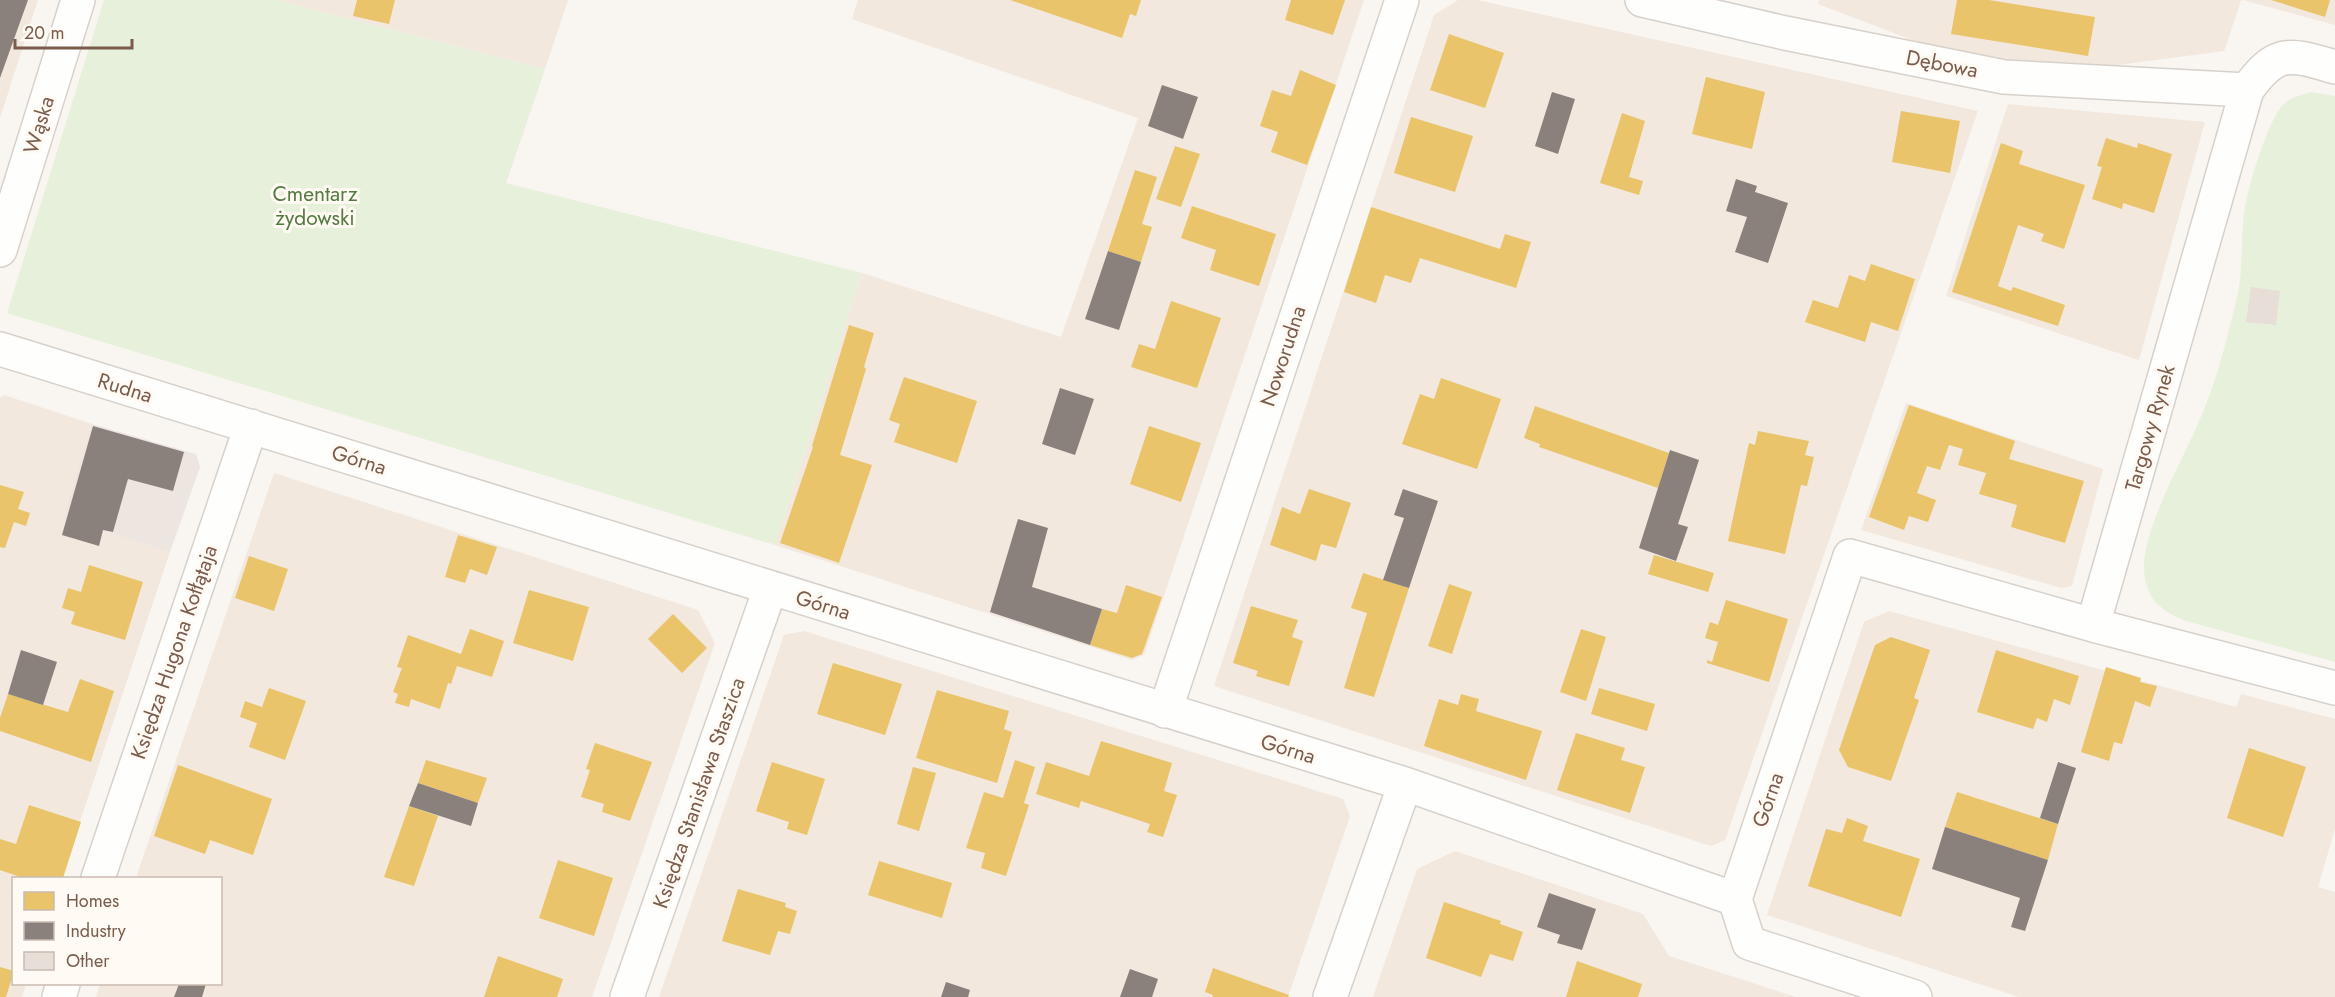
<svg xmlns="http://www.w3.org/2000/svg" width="2335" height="997" font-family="Jost,sans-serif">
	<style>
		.residential { fill: #f2e8de }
		.industrial { fill: #ede5e0 }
		.green { fill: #e7f0db }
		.homes { fill: #e9c46a }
		.industry { fill: #8a817c }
		.building { fill: #e6ded7 }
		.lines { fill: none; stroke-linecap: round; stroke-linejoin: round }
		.street-casing { stroke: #d7d1cb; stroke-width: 36 }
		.street { stroke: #fefefd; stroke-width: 33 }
		.labels { text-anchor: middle; stroke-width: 6; stroke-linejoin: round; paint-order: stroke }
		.street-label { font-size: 21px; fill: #7a5c4d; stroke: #fffaf3 }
		.park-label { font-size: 21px; fill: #537a41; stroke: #fffaf3 }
	</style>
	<rect width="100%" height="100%" fill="#f9f5f0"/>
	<path class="residential" d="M 0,0 L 38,0 L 0,118 Z
		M 276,0 L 568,0 L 545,69 Z
		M 858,0 L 1364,0 L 1144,655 L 1132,660 L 775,545 L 862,273 L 1061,337 L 1138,118 L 852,19 Z
		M 1458,0 L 1477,0 L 1978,111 L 1725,840 L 1711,846 L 1214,686 L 1434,15 Z
		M 1819,0 L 2241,0 L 2224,51 L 2087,69 L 1946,53 L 1818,4 Z
		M 2243,0 L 2335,0 L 2335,25 Z
		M 2008,104 L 2205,122 L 2139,360 L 1946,296 Z
		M 4,395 L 92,424 L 65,518 L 170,552 L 61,878 L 14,878 L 14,984 L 26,984 L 22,997 L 0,997 L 0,398 Z
		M 1906,403 L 2103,469 L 2072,586 L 2061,588 L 1861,530 Z
		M 274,473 L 698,610 L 715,643 L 592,997 L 96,997 L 100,984 L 220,984 L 220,878 L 136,878 Z
		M 1889,611 L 2236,707 L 2241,694 L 2335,719 L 2335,829 L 2318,887 L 2335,892 L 2335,997 L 2019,997 L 1767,915 L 1864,622 Z
		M 804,631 L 1343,799 L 1350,816 L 1288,997 L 659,997 L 784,635 Z
		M 1455,851 L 1643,914 L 1669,956 L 1796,997 L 1373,997 L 1417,869 Z"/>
	<path class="industrial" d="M 92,424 L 196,454 L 200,467 L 170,552 L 64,518 Z"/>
	<path class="green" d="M 104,0 L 276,0 L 545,69 L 506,183 L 862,273 L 775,545 L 7,313 Z
		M 2311,92 L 2335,96 L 2335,662 L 2186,621 C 2159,610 2145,598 2144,568 C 2143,525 2189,450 2205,407 C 2218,375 2229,331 2237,298 C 2244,268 2240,236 2245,207 C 2249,184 2268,120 2283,105 C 2290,97 2302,95 2311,92 Z"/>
	<path class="homes" d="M 357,0 L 395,0 L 389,24 L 353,16 Z
		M 1010,0 L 1141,0 L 1136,16 L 1130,14 L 1122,38 Z
		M 1291,0 L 1345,0 L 1333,35 L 1285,20 Z
		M 1957,0 L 1989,0 L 2095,17 L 2088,56 L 1951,34 Z
		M 2271,0 L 2330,0 L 2325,17 Z
		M 1449,34 L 1504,53 L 1485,108 L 1430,90 Z
		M 1300,70 L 1336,85 L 1307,165 L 1271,152 L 1278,132 L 1260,126 L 1272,90 L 1291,96 Z
		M 1706,77 L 1765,92 L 1752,149 L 1692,134 Z
		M 1901,111 L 1960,121 L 1950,173 L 1892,162 Z
		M 1622,113 L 1645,121 L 1629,177 L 1643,181 L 1639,195 L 1600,183 Z
		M 1411,117 L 1473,136 L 1455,192 L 1394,173 Z
		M 2106,138 L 2137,148 L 2138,143 L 2172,154 L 2154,213 L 2123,203 L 2122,209 L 2092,199 L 2102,167 L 2097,166 Z
		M 2001,143 L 2023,151 L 2019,164 L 2085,185 L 2064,249 L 2041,241 L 2044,234 L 2018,225 L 1998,286 L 2011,291 L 2013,287 L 2065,305 L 2058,326 L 1952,292 Z
		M 1175,146 L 1200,154 L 1181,207 L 1156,199 Z
		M 1135,170 L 1157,177 L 1142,224 L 1152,227 L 1141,262 L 1108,251 Z
		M 1192,206 L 1276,234 L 1259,286 L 1210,270 L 1216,250 L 1181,238 Z
		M 1371,207 L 1500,249 L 1505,234 L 1531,242 L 1516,288 L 1420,258 L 1411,283 L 1385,275 L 1376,303 L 1344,292 Z
		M 1871,264 L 1915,279 L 1898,331 L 1871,322 L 1865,342 L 1805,322 L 1813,300 L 1838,308 L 1849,275 L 1865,281 Z
		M 1171,301 L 1221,318 L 1197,388 L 1131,367 L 1139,344 L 1155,349 Z
		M 849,325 L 874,333 L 864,367 L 866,369 L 840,455 L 872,465 L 839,563 L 780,543 L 813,447 L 812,446 Z
		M 904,377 L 977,401 L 957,463 L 894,442 L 900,424 L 889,420 Z
		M 1441,378 L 1501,399 L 1477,469 L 1402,444 L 1420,394 L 1434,399 Z
		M 1909,405 L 2015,441 L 2009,459 L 2084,481 L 2065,543 L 2011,527 L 2017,505 L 1979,494 L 1986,473 L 1958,465 L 1963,449 L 1949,445 L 1940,470 L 1927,466 L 1917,493 L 1936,500 L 1928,522 L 1909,516 L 1904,530 L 1869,517 Z
		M 1535,406 L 1669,453 L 1658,488 L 1539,447 L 1540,444 L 1524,438 Z
		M 1149,426 L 1201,443 L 1181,502 L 1130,484 Z
		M 1758,431 L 1809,441 L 1805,455 L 1814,457 L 1807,486 L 1801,485 L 1785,554 L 1728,541 L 1749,443 L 1755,445 Z
		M 0,485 L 24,492 L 18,509 L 30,513 L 26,526 L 14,522 L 5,548 L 0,547 Z
		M 1309,489 L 1351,503 L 1336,548 L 1321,544 L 1316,561 L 1270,545 L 1282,507 L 1300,514 Z
		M 458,535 L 497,547 L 487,575 L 470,569 L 465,583 L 445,577 Z
		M 1654,555 L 1714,573 L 1708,592 L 1648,574 Z
		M 249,556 L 288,569 L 274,611 L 235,598 Z
		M 89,565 L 143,582 L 125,640 L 71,624 L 75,612 L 62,608 L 68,588 L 81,592 Z
		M 1363,573 L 1409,588 L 1374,697 L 1344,688 L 1367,613 L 1351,608 Z
		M 1449,584 L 1472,592 L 1452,654 L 1428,646 Z
		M 1126,585 L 1162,597 L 1142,654 L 1132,658 L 1090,645 L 1102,609 L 1117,613 Z
		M 529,590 L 589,607 L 573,661 L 513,643 Z
		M 1726,600 L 1788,619 L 1769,682 L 1707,663 L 1707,660 L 1712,662 L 1718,642 L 1705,638 L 1710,622 L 1718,625 Z
		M 1251,606 L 1298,620 L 1292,637 L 1303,641 L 1289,686 L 1256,676 L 1258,671 L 1233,663 Z
		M 673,614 L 707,648 L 682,673 L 648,639 Z
		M 470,629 L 504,641 L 492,677 L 457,666 L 451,684 L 448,683 L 440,709 L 411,699 L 409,707 L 395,703 L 398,694 L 393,692 L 402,668 L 397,667 L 408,635 L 461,654 Z
		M 1581,629 L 1606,637 L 1586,701 L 1560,692 Z
		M 1891,637 L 1930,650 L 1914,698 L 1919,700 L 1891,781 L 1848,767 L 1839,750 L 1875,645 Z
		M 1996,650 L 2079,676 L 2070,705 L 2054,699 L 2047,722 L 2037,718 L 2033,729 L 1977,712 Z
		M 833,663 L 902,684 L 885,735 L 817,714 Z
		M 2106,667 L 2141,678 L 2140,682 L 2157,686 L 2150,707 L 2135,701 L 2122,744 L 2114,742 L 2109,761 L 2081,752 Z
		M 80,679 L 114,691 L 91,762 L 0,731 L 0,718 L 8,694 L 68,712 Z
		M 269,688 L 306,701 L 285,760 L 249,747 L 257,723 L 240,717 L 245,701 L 262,707 Z
		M 1599,688 L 1655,704 L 1647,731 L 1591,714 Z
		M 937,690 L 1009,711 L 1004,729 L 1012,732 L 997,783 L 916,758 Z
		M 1461,694 L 1479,699 L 1476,711 L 1542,731 L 1526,780 L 1424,746 L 1439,699 L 1458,705 Z
		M 1576,733 L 1625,748 L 1621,760 L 1645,767 L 1630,813 L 1557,790 Z
		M 1101,741 L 1172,763 L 1164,791 L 1177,795 L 1163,837 L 1147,832 L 1150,824 L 1081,801 L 1079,808 L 1036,794 L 1046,762 L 1089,776 Z
		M 595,743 L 652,762 L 630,821 L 602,812 L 604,804 L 581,797 L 590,770 L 586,769 Z
		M 2249,748 L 2306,767 L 2283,837 L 2227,818 Z
		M 426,760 L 487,778 L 478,803 L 418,783 Z
		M 1015,760 L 1035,767 L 1024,803 L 1029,805 L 1006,876 L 981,868 L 985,853 L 966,848 L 984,792 L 1003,798 Z
		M 772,762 L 825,779 L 807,835 L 787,829 L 789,822 L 756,811 Z
		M 178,765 L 272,799 L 253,855 L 210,840 L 205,854 L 154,836 Z
		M 913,767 L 936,773 L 919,831 L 897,824 Z
		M 1957,792 L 2058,824 L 2048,860 L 1945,827 Z
		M 29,805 L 81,822 L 63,878 L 23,878 L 0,870 L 0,839 L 16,844 Z
		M 409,806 L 438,816 L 414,886 L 384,877 Z
		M 1847,818 L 1868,826 L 1863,841 L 1920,859 L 1901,917 L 1808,886 L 1826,829 L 1842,833 Z
		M 558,860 L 613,878 L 594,936 L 539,918 Z
		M 879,861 L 952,883 L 942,918 L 868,895 Z
		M 738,889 L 786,903 L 785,907 L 797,911 L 790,934 L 778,931 L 770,955 L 722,941 Z
		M 1444,902 L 1501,921 L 1500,924 L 1523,932 L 1513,961 L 1490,954 L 1481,977 L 1426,958 Z
		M 498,956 L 563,979 L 557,997 L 484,997 Z
		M 1577,961 L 1642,984 L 1638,997 L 1566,997 Z
		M 0,967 L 14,971 L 6,997 L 0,997 Z
		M 1213,968 L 1289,995 L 1288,997 L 1212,997 L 1213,995 L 1205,992 Z"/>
	<path class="industry" d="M 0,0 L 28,0 L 0,78 Z
		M 1162,85 L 1198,97 L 1183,139 L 1148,126 Z
		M 1552,92 L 1575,99 L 1558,154 L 1535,146 Z
		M 1736,179 L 1757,186 L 1755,192 L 1788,203 L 1768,263 L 1735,252 L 1747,217 L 1726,211 Z
		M 1108,251 L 1141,262 L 1119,330 L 1085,319 Z
		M 1060,388 L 1094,399 L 1075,455 L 1042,444 Z
		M 93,426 L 184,452 L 173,491 L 128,479 L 113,532 L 103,530 L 99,546 L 62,535 Z
		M 1670,450 L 1699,460 L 1678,524 L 1688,527 L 1676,561 L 1639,548 Z
		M 1403,489 L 1438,501 L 1409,588 L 1383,580 L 1404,518 L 1394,515 Z
		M 1018,519 L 1048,528 L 1032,587 L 1102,609 L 1090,645 L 990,612 Z
		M 21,650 L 57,662 L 43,705 L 8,694 Z
		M 2058,762 L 2076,768 L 2058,824 L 2040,818 Z
		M 418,783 L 478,803 L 471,826 L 409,806 Z
		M 1945,827 L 2048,860 L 2025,931 L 2011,927 L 2020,898 L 1932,869 Z
		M 1549,893 L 1596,909 L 1582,950 L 1557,943 L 1560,935 L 1537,927 Z
		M 1130,969 L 1158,979 L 1152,997 L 1120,997 Z
		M 946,982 L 970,990 L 968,997 L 941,997 Z
		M 179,984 L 206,984 L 202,997 L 174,997 Z"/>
	<path class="building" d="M 2251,287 L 2280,291 L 2276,325 L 2246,322 Z"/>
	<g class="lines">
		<defs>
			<path id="street" d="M 1642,0 L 1785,33 L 2004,77 L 2247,90
				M 2335,67 C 2290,54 2277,48 2247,90 L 2093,625 L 2335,688
				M 0,250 L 78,0
				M 0,349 L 1405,784 L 1735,899
				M 1165,711 L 1402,0
				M 98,878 L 251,426
				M 1735,899 L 1850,556 L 2093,625
				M 1735,899 L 1749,943 L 1915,997
				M 59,997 L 63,984
				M 627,997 L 770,589
				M 1330,997 L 1405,784"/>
		</defs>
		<use href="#street" class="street-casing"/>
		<use href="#street" class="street"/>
	</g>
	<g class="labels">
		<g class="street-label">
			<text transform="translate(1942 64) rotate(11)" y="7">Dębowa</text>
			<text transform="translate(39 125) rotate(-73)" y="7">Wąska</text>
			<text transform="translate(1283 356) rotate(-72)" y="7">Noworudna</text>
			<text transform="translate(125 388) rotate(17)" y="7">Rudna</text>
			<text transform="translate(2150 428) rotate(-74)" y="7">Targowy Rynek</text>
			<text transform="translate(359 460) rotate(17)" y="7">Górna</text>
			<text transform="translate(823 605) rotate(17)" y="7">Górna</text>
			<text transform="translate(174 652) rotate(-71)" y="7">Księdza Hugona Kołłątaja</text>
			<text transform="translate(1288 749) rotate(17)" y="7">Górna</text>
			<text transform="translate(699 793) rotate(-71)" y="7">Księdza Stanisława Staszica</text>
			<text transform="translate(1768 800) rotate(-71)" y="7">Górna</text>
		</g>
		<g class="park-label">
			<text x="315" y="201">Cmentarz<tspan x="315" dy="24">żydowski</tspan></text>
		</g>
	</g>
	<rect x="12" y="877" width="210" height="108" fill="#fffaf3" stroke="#cabbb1" stroke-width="1.5"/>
	<rect x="24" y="892" width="30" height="18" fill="#e9c46a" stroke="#cabbb1" stroke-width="1.5"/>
	<text x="66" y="907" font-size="18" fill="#7a5c4d">Homes</text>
	<rect x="24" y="922" width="30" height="18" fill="#8a817c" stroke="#cabbb1" stroke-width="1.5"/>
	<text x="66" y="937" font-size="18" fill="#7a5c4d">Industry</text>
	<rect x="24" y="952" width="30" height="18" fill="#e6ded7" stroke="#cabbb1" stroke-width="1.5"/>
	<text x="66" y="967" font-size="18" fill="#7a5c4d">Other</text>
	<path d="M15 39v9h117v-9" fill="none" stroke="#7a5c4d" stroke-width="3"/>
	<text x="24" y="39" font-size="18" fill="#7a5c4d" stroke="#fffaf3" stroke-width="4.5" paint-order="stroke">20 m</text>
</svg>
